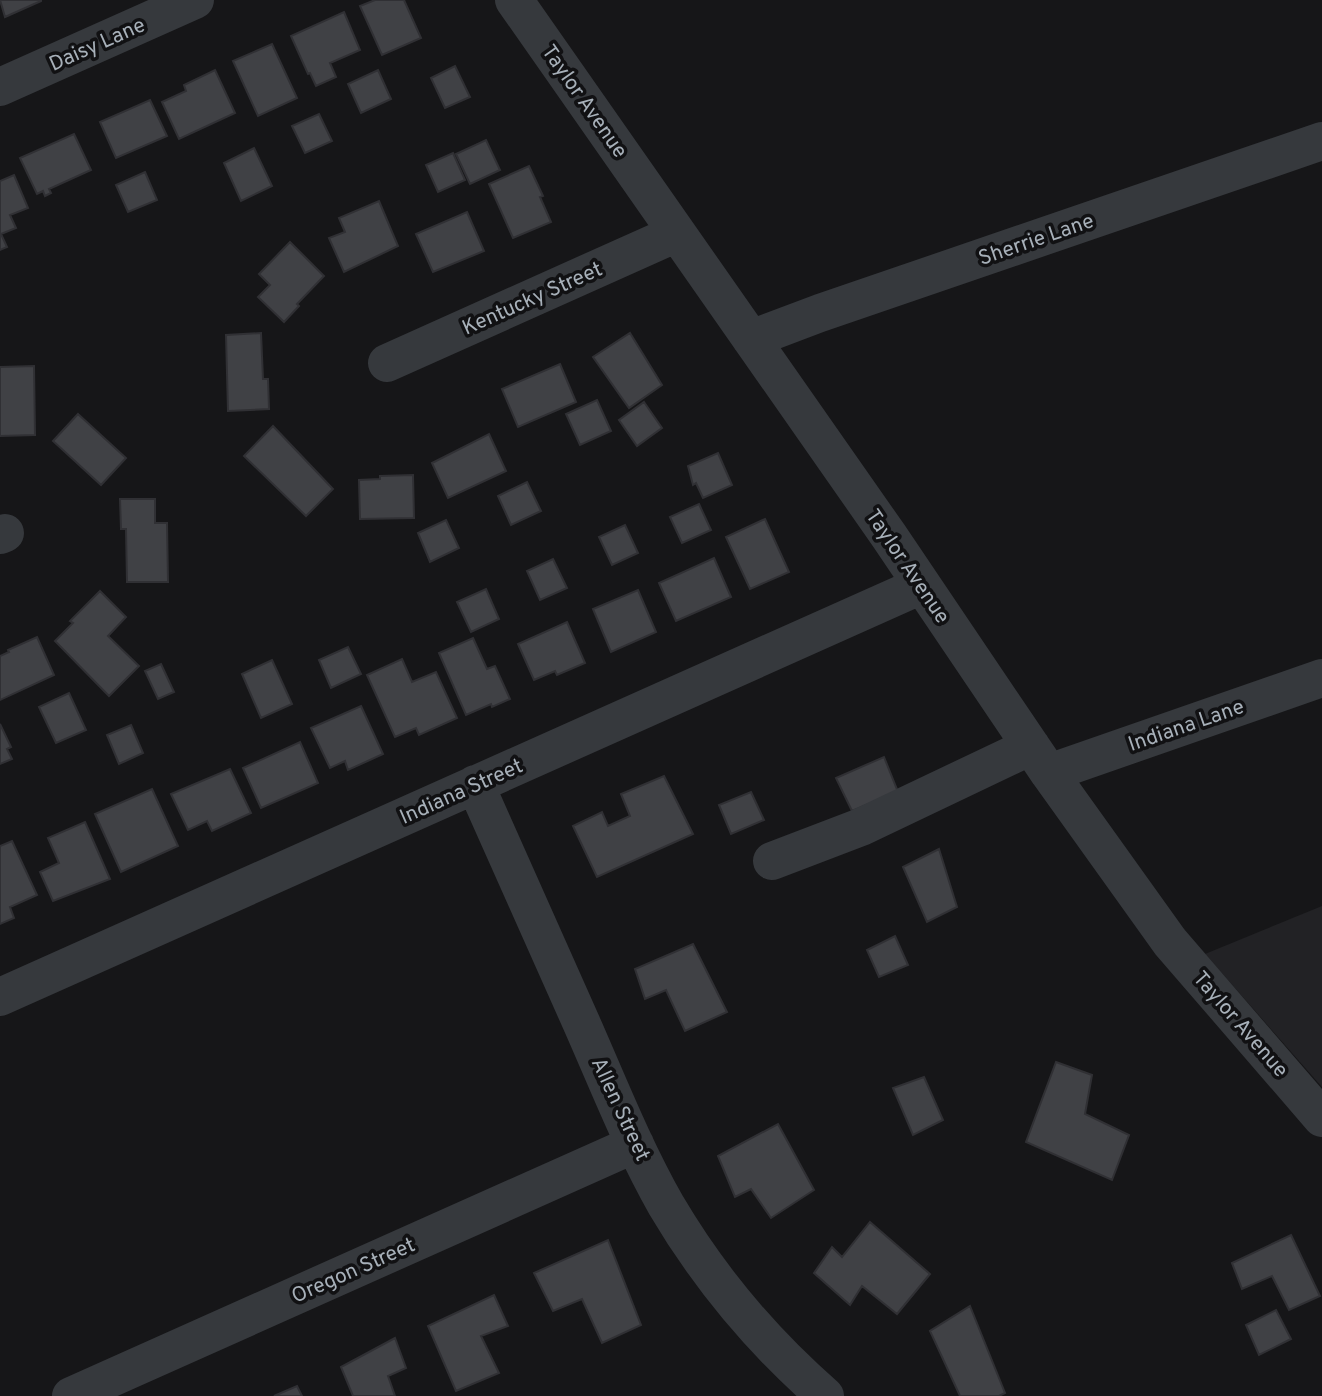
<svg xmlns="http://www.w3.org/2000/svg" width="1322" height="1396" font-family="Overpass,sans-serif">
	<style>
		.built { fill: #222225 }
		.building { fill: #404145; stroke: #303034; stroke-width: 2 }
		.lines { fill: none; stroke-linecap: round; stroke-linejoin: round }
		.minor { stroke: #36393d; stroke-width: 38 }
		.labels { text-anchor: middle; stroke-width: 7; stroke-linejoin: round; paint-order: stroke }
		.street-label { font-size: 21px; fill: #a7b0b9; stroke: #111113 }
	</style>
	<rect width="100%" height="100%" fill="#161618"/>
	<path class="built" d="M 1322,906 L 1322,1087 L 1205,954 Z"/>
	<path class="building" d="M 0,0 L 41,0 L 41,1 L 5,17 Z
		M 375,0 L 404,0 L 421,38 L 382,55 L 360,6 Z
		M 344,12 L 360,50 L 330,63 L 336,77 L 316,86 L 310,73 L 308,74 L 291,36 Z
		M 272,44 L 297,98 L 258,116 L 233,61 Z
		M 455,66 L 470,97 L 445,108 L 431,78 Z
		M 215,70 L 235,113 L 179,139 L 162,102 L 186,91 L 184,85 Z
		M 378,70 L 391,99 L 361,113 L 348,84 Z
		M 150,100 L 167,136 L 116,158 L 100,122 Z
		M 319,114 L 332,141 L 305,153 L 292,126 Z
		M 74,134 L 91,170 L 49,189 L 51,193 L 45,196 L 43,191 L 37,194 L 20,158 Z
		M 486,140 L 500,170 L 470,184 L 456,154 Z
		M 254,148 L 272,186 L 241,201 L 224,163 Z
		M 453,153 L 465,180 L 438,192 L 426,165 Z
		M 529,166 L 543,196 L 540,197 L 551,222 L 513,238 L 489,184 Z
		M 145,172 L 157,200 L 128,212 L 116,185 Z
		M 14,175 L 28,208 L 10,215 L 16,228 L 1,234 L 7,247 L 0,250 L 0,181 Z
		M 379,201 L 398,246 L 344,272 L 329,238 L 345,232 L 339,218 Z
		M 467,212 L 484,251 L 433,272 L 416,234 Z
		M 290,242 L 324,276 L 297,304 L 299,306 L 284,322 L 258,297 L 270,285 L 259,274 Z
		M 261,333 L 263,379 L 268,379 L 269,409 L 228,411 L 226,335 Z
		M 630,333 L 662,385 L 629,408 L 593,357 Z
		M 560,364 L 576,402 L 518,427 L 502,389 Z
		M 34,366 L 35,435 L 0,436 L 0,367 Z
		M 597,400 L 611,431 L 580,445 L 566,414 Z
		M 644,402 L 662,428 L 637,446 L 619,420 Z
		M 78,414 L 126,458 L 101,485 L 53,441 Z
		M 273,426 L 333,489 L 306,516 L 244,456 Z
		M 489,434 L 506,471 L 448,498 L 432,463 Z
		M 718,453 L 732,485 L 703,498 L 696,483 L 693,485 L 688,466 Z
		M 413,475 L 414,518 L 360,519 L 359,480 L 380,479 L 380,476 Z
		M 527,482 L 541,511 L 511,525 L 498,496 Z
		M 120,499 L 155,499 L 155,523 L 167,523 L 168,582 L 127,582 L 126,529 L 121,529 Z
		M 699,504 L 711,530 L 682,543 L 670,517 Z
		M 765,519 L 789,572 L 750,589 L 726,537 Z
		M 446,520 L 459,548 L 430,562 L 418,533 Z
		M 625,525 L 638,553 L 612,565 L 599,537 Z
		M 714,558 L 731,597 L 676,621 L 659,583 Z
		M 553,559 L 567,588 L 540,600 L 527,571 Z
		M 486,589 L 499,619 L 471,632 L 457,602 Z
		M 638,590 L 656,632 L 611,652 L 593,609 Z
		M 100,591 L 126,617 L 108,636 L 139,666 L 109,696 L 55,641 L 73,623 L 70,621 Z
		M 567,622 L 585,663 L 557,675 L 555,671 L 534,680 L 518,644 Z
		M 37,637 L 54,675 L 0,700 L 0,656 L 9,652 L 8,650 Z
		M 473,638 L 487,669 L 495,666 L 510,699 L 492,707 L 491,704 L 466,715 L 439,653 Z
		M 348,647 L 361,674 L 331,688 L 319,660 Z
		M 402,659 L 412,682 L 436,672 L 457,718 L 419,735 L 416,728 L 395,737 L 367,675 Z
		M 272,660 L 292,704 L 261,718 L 242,674 Z
		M 161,664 L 174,692 L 158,699 L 145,671 Z
		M 69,693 L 86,730 L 56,743 L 39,707 Z
		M 361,706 L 383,754 L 348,770 L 345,761 L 330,768 L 311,728 Z
		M 0,724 L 11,747 L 7,749 L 12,759 L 0,764 Z
		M 131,725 L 143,753 L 119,764 L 107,735 Z
		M 300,742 L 318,783 L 261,808 L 243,768 Z
		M 884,757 L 898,792 L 852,811 L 836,778 Z
		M 230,769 L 251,813 L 212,831 L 207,821 L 188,830 L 171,794 Z
		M 664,776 L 693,834 L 597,877 L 573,826 L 602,812 L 608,826 L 630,816 L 621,794 Z
		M 152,789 L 178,846 L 121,872 L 95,814 Z
		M 751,792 L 764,820 L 731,834 L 719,805 Z
		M 85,822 L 110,879 L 53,901 L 40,872 L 59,863 L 48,838 Z
		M 12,841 L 37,895 L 10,907 L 14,918 L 0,924 L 0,846 Z
		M 939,849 L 957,907 L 927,922 L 903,867 Z
		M 895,936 L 908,965 L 879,977 L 867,950 Z
		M 693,944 L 727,1012 L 685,1031 L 666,990 L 645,999 L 635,969 Z
		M 1056,1062 L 1092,1075 L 1085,1114 L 1129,1135 L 1112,1180 L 1026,1142 Z
		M 924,1077 L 943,1120 L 913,1135 L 893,1088 Z
		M 778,1124 L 814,1190 L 771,1218 L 751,1189 L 735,1197 L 718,1156 Z
		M 870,1222 L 930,1274 L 897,1314 L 862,1286 L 850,1305 L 814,1273 L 832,1247 L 842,1257 Z
		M 1291,1235 L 1320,1296 L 1289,1310 L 1272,1276 L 1242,1289 L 1232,1263 Z
		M 608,1240 L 641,1325 L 602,1343 L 582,1299 L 553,1311 L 534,1273 Z
		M 494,1295 L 508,1326 L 481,1336 L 499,1373 L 456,1391 L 428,1326 Z
		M 970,1306 L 1005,1393 L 999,1396 L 960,1396 L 930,1331 Z
		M 1276,1310 L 1291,1339 L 1259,1355 L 1246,1325 Z
		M 395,1338 L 406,1368 L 388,1376 L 395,1396 L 353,1396 L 341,1367 Z
		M 297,1386 L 302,1396 L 274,1396 Z"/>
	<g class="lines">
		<path class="minor" d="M 514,0 L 889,536 L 1049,773 L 1170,942 L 1322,1118
			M 0,87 L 195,0
			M 751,339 L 820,313 L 1322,141
			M 387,363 L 677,233
			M 0,535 L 5,533
			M 1049,773 L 1322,678
			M 475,784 C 510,864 546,943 581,1022 C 608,1083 633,1147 666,1205 C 709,1278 762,1341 825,1396
			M 772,861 L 861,827 L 1031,746
			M 0,997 L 922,585
			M 71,1396 L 635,1144"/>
	</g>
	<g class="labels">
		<g class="street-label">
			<text transform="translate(97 44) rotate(-24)" y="7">Daisy Lane</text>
			<text transform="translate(585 101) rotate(55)" y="7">Taylor Avenue</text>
			<text transform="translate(1036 239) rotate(-19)" y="7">Sherrie Lane</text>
			<text transform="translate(532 298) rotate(-24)" y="7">Kentucky Street</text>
			<text transform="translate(908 566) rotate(56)" y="7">Taylor Avenue</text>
			<text transform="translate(1186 725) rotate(-19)" y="7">Indiana Lane</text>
			<text transform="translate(461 791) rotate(-24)" y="7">Indiana Street</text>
			<text transform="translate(1241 1024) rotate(49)" y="7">Taylor Avenue</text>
			<text transform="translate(621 1109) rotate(65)" y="7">Allen Street</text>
			<text transform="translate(353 1270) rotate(-24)" y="7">Oregon Street</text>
		</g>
	</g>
</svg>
